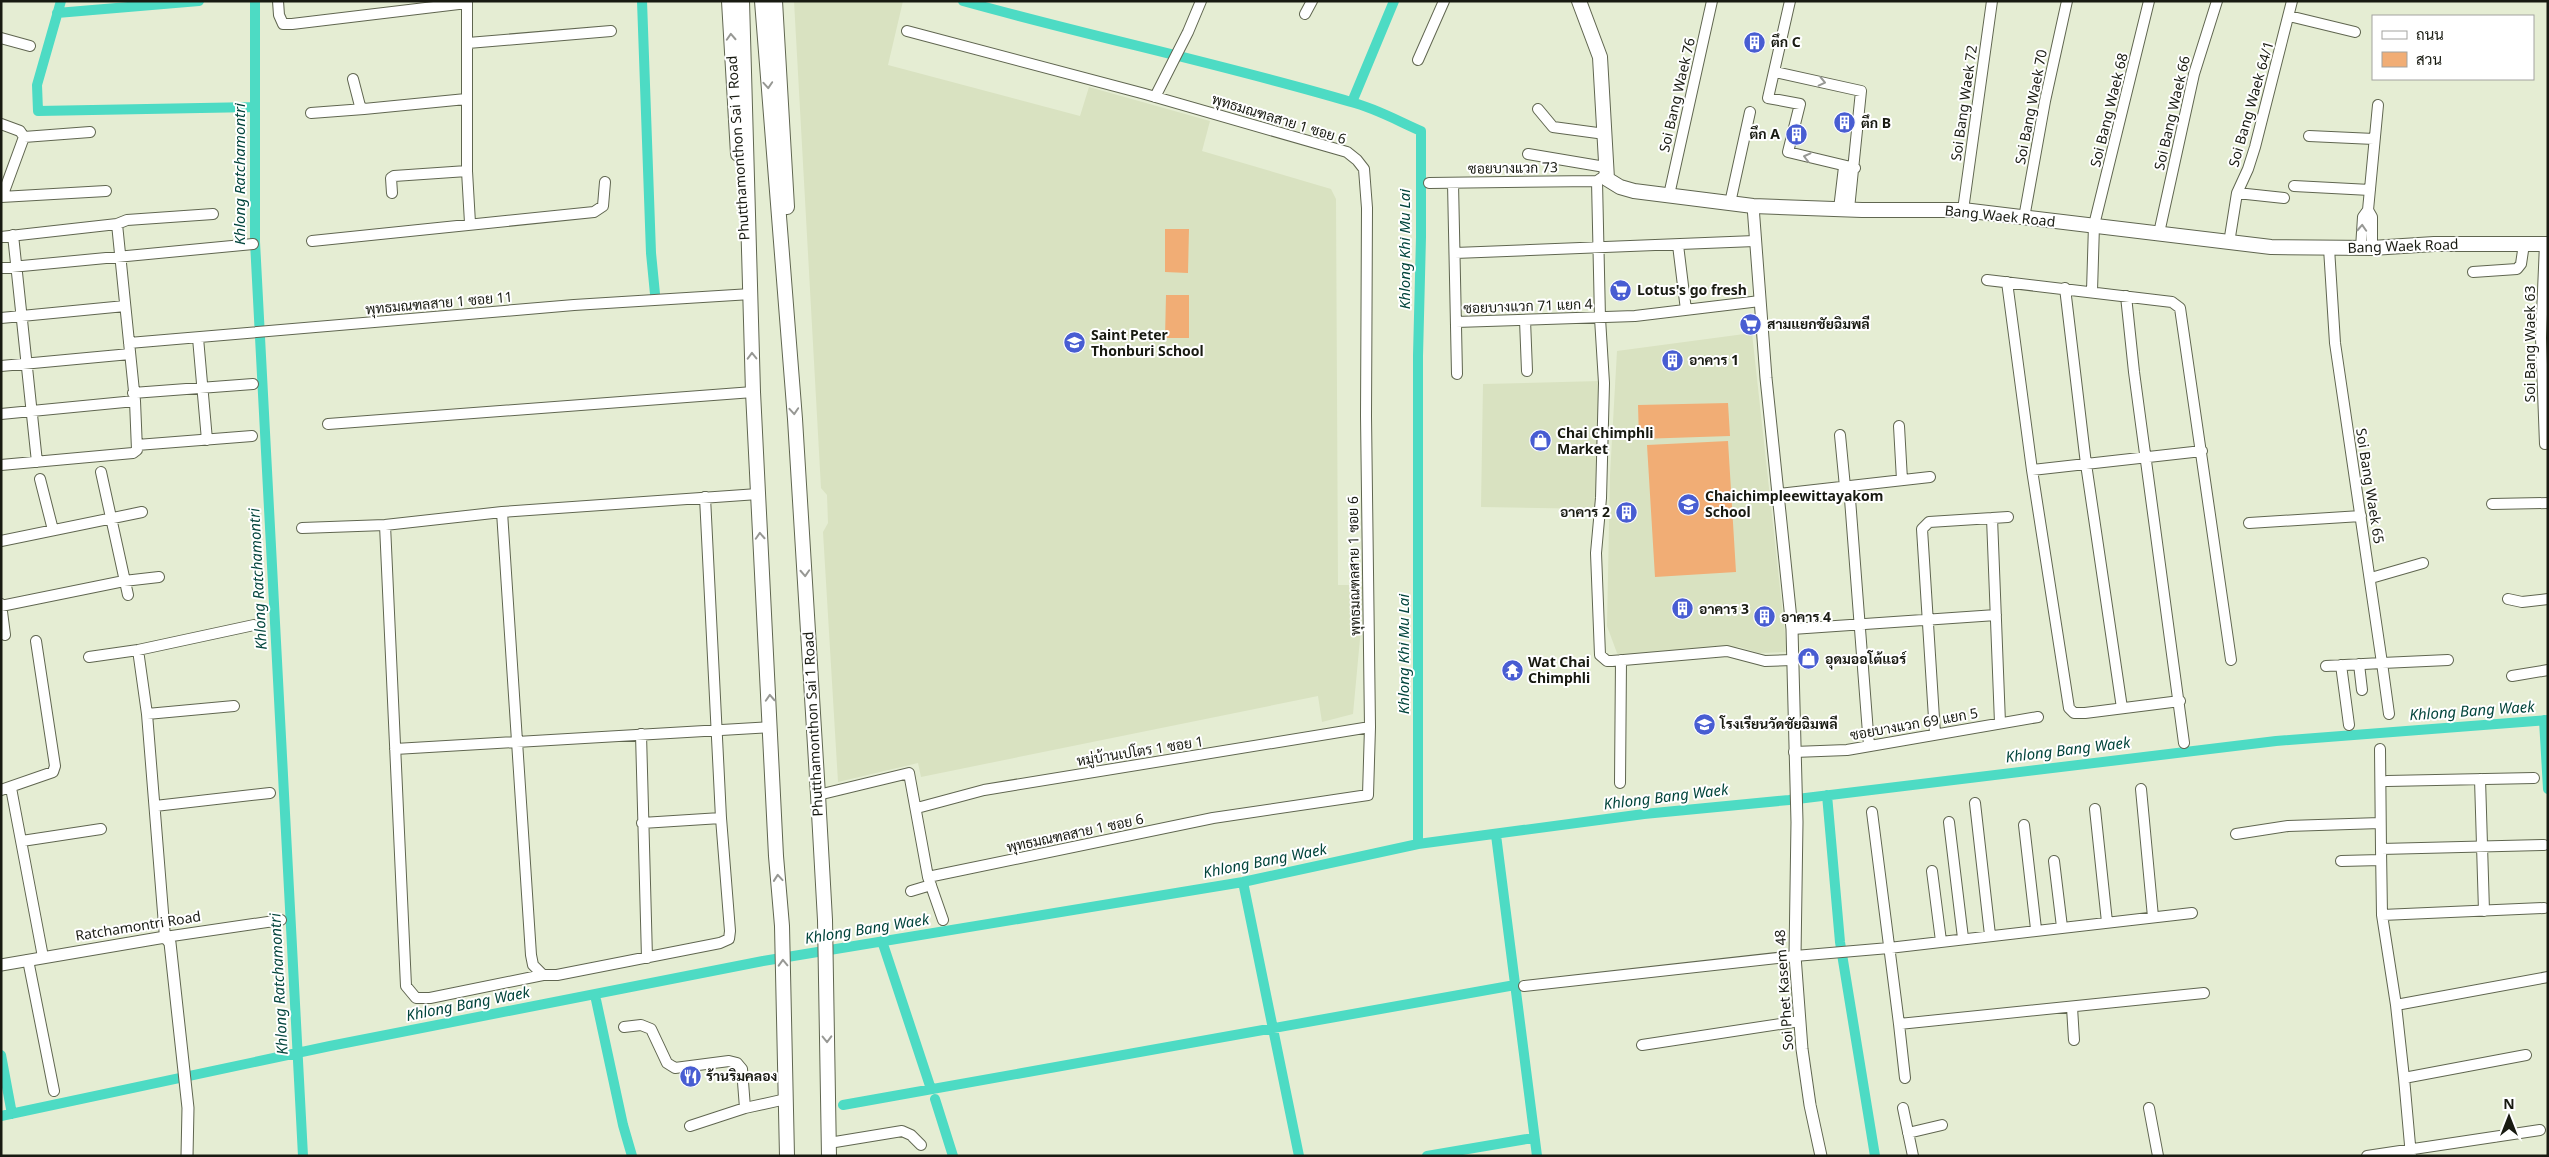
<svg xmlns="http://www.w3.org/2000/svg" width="2549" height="1157" font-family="'Noto Sans',Sarabun,sans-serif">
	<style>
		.built { fill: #d9e2c1 }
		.green { fill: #f1ad75 }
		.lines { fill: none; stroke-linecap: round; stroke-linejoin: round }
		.canal { stroke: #4ddbc4; stroke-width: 10 }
		.minor-casing { stroke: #606650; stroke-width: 12 }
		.tertiary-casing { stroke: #606650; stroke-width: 13 }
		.secondary-casing { stroke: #606650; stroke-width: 16 }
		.minor { stroke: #fff; stroke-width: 10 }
		.tertiary { stroke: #fff; stroke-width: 11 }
		.secondary { stroke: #fff; stroke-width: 14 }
		.oneway { stroke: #979894 }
		.labels { text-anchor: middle; stroke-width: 4; stroke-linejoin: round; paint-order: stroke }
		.poi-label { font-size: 14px; font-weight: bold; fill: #181a11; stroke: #fff; text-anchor: start }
		.street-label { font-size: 14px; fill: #181a11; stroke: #fff }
		.water-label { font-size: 15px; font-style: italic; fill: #03453c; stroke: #fff }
	</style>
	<rect width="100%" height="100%" fill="#e5edd3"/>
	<path class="built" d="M 794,1 L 903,1 L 888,65 L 1080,116 L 1089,87 L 1210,121 L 1202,151 L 1331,189 L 1336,199 L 1338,585 L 1365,585 L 1353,714 L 1322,722 L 1318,696 L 921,777 L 918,763 L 838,782 L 823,532 L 828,523 L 827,495 L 821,488 Z
		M 1752,333 L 1787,652 L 1759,653 L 1739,647 L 1621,657 L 1617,653 L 1607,626 L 1610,475 L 1617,351 Z
		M 1601,381 L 1596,509 L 1481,507 L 1483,384 Z"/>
	<path class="green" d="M 1165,229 L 1189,229 L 1188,273 L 1165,272 Z
		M 1166,295 L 1189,295 L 1189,338 L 1165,338 Z
		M 1728,403 L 1730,436 L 1639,439 L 1638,405 Z
		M 1728,441 L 1736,572 L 1655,577 L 1647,445 Z"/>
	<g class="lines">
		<path class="canal" d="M 61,1 L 37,85 L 38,111 L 255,107
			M 255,1 L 255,242 L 303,1156
			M 642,1 L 651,253 L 655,294
			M 963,1 C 1092,37 1223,64 1351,102 C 1375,108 1398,121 1421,131 L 1421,237 L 1418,356 L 1418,844
			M 57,13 L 199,1
			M 1352,102 L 1394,1
			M 2544,720 L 2548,789
			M 1827,795 L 1840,942 L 1875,1156
			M 1496,835 L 1537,1156
			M 1243,882 L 1299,1156
			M 882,941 L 931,1089
			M 595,995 L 623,1125 L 632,1156
			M 1,1055 L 12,1114
			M 935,1099 L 953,1156
			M 843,1105 L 1515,985
			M 1,1116 L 330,1046 L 763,961 L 1243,882 L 1418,844 L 1644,814 L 1789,800 L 2276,741 L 2548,720
			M 1427,1156 L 1533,1138"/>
		<defs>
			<path id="minor" d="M 278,1 L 279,15 L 283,24 L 292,24 L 467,3
				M 467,1 L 467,171 L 470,223
				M 1790,1 L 1768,98 L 1800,104 L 1788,152 L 1855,168
				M 1305,14 L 1312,1
				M 2289,16 L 2355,32
				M 907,31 L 1145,94 L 1347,152 L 1357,160 L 1364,169 L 1367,208 L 1366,416 L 1370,727 L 1368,795 L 1213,818 L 928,877
				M 1,38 L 30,46
				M 468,43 L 611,31
				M 1418,60 L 1444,1
				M 1775,72 L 1861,91 L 1849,209
				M 353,79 L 360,106 L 364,109 L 466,99
				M 1155,97 L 1188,32 L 1201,1
				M 1538,109 L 1553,127 L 1605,134
				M 311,113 L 364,109
				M 1,124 L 20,131 L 24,137 L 2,197
				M 2309,136 L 2374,139
				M 24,137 L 90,132
				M 1528,154 L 1605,167
				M 1606,175 L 1597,181 L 1600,318 L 1604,383 L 1601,498 L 1596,553 L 1600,655 L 1607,661 L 1612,661 L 1727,651 L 1765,661 L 1792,660
				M 1429,183 L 1597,181
				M 1453,183 L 1457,374
				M 2294,186 L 2370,190
				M 392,193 L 391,178 L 394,176 L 467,171
				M 2237,193 L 2284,198
				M 1669,195 L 1712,1
				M 1,197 L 106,191
				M 1730,203 L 1750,112
				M 1839,209 L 1844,167
				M 1963,210 L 1992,1
				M 2368,210 L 2372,217 L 2372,248
				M 2024,218 L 2045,101 L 2067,1
				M 2159,233 L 2194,74 L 2217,1
				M 13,235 L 37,462
				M 1,237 L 117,224 L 127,220 L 213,214
				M 312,241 L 594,212 L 603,206 L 605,182
				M 2229,243 L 2237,193 L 2248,169 L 2255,147 L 2292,1
				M 2545,244 L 2541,338 L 2545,444
				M 1678,245 L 1686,310
				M 2329,248 L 2335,343 L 2382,663 L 2448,660
				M 2361,248 L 2363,217 L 2368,210 L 2378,105
				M 1455,253 L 1755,241
				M 1,268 L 253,244
				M 2473,272 L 2517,269 L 2521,264 L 2524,244
				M 1987,280 L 2172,302 L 2180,308 L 2231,660
				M 2007,282 L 2032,470 L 2069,708 L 2074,713 L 2085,713 L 2180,701
				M 2065,288 L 2086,464 L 2122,708
				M 2092,291 L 2094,225 L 2149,1
				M 2126,296 L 2134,372 L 2184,743
				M 1,318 L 125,306
				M 1525,320 L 1527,371
				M 1456,322 L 1635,316 L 1760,301
				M 198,338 L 207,440
				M 129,343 L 574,305 L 751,294
				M 1,366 L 130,354
				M 133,393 L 253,384
				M 1,414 L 135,401
				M 328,424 L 753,392
				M 1899,426 L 1902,480
				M 1840,435 L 1845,487
				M 137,445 L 252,436
				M 1,465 L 133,453 L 137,450 L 135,401 L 117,224
				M 2032,470 L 2202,451
				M 101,472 L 128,595
				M 40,479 L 53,530
				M 1849,486 L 1869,746
				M 1779,494 L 1930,477
				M 2492,504 L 2548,503
				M 502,512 L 531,955 L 533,965 L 543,975
				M 1992,518 L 2000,723
				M 2249,523 L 2361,516
				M 385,525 L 406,986 L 416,998 L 430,998 L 543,975 L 557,975 L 720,943 L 729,939 L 730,931 L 721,818 L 705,497
				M 302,528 L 385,525 L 502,512 L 758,494
				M 1,541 L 142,512
				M 2371,578 L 2423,563
				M 2508,599 L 2522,602 L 2548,599
				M 1,604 L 5,635
				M 1,606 L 124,581 L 159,577
				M 1792,629 L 1996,615
				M 138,650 L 147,714 L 165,937 L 281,920
				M 89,657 L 138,650 L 254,625
				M 2359,664 L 2362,690
				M 2341,665 L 2349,725
				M 2326,666 L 2382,663 L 2389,714
				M 2512,676 L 2548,670
				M 147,714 L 234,706
				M 641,734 L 647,958
				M 1935,734 L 1922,529 L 1929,522 L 2008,517
				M 395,749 L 771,727
				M 2380,749 L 2381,849
				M 1794,752 L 1847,750 L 2038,717
				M 2480,779 L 2484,911
				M 2387,781 L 2534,778
				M 1620,783 L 1621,660
				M 11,788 L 43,957
				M 2141,789 L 2153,917
				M 1,790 L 53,772 L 55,766 L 36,641
				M 818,795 L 909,773 L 928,877 L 943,920
				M 1975,803 L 1990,935
				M 155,806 L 270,793
				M 917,808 L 984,790 L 1370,727
				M 2095,809 L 2107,922
				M 1872,812 L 1899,1024 L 2204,993
				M 1949,822 L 1963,938
				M 642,823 L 721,818
				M 2024,825 L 2036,929
				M 2236,834 L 2288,826 L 2380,823
				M 22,841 L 101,829
				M 2054,861 L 2062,927
				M 2341,861 L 2381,860
				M 1932,871 L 1941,941
				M 911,891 L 931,885
				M 2382,915 L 2381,849 L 2544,845
				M 28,960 L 54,1091
				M 1524,986 L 1795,956 L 1889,948 L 2192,913
				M 2396,1005 L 2382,915 L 2544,908
				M 2072,1007 L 2074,1040
				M 1899,1024 L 1905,1078
				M 624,1027 L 641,1025 L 651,1029 L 667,1063 L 675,1068 L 729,1061 L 737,1063 L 742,1069 L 745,1108
				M 1642,1045 L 1800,1021
				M 2404,1078 L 2396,1005 L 2548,977
				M 1903,1108 L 1913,1156
				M 2149,1108 L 2158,1156
				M 690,1126 L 745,1108 L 786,1099
				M 1908,1133 L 1942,1125
				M 829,1143 L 902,1131 L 911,1135 L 921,1145
				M 2367,1156 L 2540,1130
				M 2411,1156 L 2404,1078 L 2526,1055"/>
			<path id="tertiary" d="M 1753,206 L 1766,378 L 1792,629 L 1797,822 L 1795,956 L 1802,1049 L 1810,1105 L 1821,1156
				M 1,965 L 165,937 L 170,943 L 188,1108 L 187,1156"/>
			<path id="secondary" d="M 729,1 L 738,154
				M 742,1 L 753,392 L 776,856 L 782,926 L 787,1156
				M 762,1 L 795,419 L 818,795 L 825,920 L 829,1156
				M 775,1 L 787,207
				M 1579,1 L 1600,57 L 1607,179 L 1620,187 L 1634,191 L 1753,206 L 1862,210 L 1963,210 L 2271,247 L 2372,248 L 2434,244 L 2548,244"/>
		</defs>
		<use href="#minor" class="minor-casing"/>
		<use href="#tertiary" class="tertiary-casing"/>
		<use href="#secondary" class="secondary-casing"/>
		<use href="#minor" class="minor"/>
		<use href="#tertiary" class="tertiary"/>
		<use href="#secondary" class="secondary"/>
	</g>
	<defs><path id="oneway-chevron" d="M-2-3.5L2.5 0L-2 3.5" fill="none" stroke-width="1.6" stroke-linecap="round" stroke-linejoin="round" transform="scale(1.25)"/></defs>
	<g class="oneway">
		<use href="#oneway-chevron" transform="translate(731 37) rotate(-93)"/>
		<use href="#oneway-chevron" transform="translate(1822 82) rotate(13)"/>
		<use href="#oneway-chevron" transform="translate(768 85) rotate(86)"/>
		<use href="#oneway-chevron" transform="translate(1807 157) rotate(-166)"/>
		<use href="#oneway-chevron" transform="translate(2362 228) rotate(-87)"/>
		<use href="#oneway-chevron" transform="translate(752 356) rotate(-91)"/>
		<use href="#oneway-chevron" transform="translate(794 411) rotate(86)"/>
		<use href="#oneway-chevron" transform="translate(760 536) rotate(-93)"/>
		<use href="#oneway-chevron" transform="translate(805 573) rotate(87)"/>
		<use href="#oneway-chevron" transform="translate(770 698) rotate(-93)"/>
		<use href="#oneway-chevron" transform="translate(778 878) rotate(-95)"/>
		<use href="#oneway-chevron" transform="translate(783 963) rotate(-92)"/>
		<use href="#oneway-chevron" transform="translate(827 1039) rotate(89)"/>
	</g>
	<defs>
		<symbol id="building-disc" viewBox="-11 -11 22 22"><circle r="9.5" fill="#485dd2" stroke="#fff"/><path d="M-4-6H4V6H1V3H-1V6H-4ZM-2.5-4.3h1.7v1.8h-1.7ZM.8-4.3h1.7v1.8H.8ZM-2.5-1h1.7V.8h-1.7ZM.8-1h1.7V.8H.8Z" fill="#fff"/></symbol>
		<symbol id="supermarket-disc" viewBox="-11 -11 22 22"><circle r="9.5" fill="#485dd2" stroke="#fff"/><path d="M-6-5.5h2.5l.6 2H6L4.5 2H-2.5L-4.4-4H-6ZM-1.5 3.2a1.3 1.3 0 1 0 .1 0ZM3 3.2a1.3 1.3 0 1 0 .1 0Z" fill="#fff"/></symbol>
		<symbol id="school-disc" viewBox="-11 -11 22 22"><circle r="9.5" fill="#485dd2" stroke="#fff"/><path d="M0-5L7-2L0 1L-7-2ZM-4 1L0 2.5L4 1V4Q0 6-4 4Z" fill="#fff"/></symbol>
		<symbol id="shop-disc" viewBox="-11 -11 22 22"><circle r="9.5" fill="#485dd2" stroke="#fff"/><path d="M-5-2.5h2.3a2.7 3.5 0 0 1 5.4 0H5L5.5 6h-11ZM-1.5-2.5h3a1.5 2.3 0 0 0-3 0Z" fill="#fff"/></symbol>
		<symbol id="temple-disc" viewBox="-11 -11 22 22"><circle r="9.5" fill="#485dd2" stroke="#fff"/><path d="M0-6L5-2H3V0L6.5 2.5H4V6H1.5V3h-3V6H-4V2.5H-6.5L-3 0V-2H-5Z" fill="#fff"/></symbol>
		<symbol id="restaurant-disc" viewBox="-11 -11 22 22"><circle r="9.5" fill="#485dd2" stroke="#fff"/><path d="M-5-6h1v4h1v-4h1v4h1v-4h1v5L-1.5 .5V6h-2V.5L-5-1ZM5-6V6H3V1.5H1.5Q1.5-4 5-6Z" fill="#fff"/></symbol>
	</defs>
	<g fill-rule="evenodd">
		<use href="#building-disc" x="1742" y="30" width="25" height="25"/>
		<use href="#building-disc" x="1832" y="110" width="25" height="25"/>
		<use href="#building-disc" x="1784" y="122" width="25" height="25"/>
		<use href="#supermarket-disc" x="1608" y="278" width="25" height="25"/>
		<use href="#supermarket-disc" x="1738" y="312" width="25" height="25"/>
		<use href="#school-disc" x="1062" y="330" width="25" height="25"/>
		<use href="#building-disc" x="1660" y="348" width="25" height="25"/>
		<use href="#shop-disc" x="1528" y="428" width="25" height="25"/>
		<use href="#school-disc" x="1676" y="492" width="25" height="25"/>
		<use href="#building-disc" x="1614" y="500" width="25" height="25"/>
		<use href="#building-disc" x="1670" y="596" width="25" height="25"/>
		<use href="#building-disc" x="1752" y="604" width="25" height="25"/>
		<use href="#shop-disc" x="1796" y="646" width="25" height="25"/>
		<use href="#temple-disc" x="1500" y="658" width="25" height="25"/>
		<use href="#school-disc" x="1692" y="712" width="25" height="25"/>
		<use href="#restaurant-disc" x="678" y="1064" width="25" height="25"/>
	</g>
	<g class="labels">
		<g class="poi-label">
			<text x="1771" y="47">ตึก C</text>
			<text x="1861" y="128">ตึก B</text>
			<text x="1780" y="139" text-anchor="end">ตึก A</text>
			<text x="1637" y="295">Lotus's go fresh</text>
			<text x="1767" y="329">สามแยกชัยฉิมพลี</text>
			<text x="1091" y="340">Saint Peter<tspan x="1091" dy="16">Thonburi School</tspan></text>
			<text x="1689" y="365">อาคาร 1</text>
			<text x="1557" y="438">Chai Chimphli<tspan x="1557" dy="16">Market</tspan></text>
			<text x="1705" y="501">Chaichimpleewittayakom<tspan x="1705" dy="16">School</tspan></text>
			<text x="1610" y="517" text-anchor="end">อาคาร 2</text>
			<text x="1699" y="614">อาคาร 3</text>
			<text x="1781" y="622">อาคาร 4</text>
			<text x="1825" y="664">อุดมออโต้แอร์</text>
			<text x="1528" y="667">Wat Chai<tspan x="1528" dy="16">Chimphli</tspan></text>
			<text x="1720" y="729">โรงเรียนวัดชัยฉิมพลี</text>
			<text x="706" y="1081">ร้านริมคลอง</text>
		</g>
		<g class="street-label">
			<text transform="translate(1677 95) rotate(-77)" y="5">Soi Bang Waek 76</text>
			<text transform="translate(1964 103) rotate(-82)" y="5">Soi Bang Waek 72</text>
			<text transform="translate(2251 104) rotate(-74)" y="5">Soi Bang Waek 64/1</text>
			<text transform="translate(2031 107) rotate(-79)" y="5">Soi Bang Waek 70</text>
			<text transform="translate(2109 110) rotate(-76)" y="5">Soi Bang Waek 68</text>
			<text transform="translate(2172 113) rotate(-77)" y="5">Soi Bang Waek 66</text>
			<text transform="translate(1279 119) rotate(17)" y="5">พุทธมณฑลสาย 1 ซอย 6</text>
			<text transform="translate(738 148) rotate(-94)" y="5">Phutthamonthon Sai 1 Road</text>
			<text transform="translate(1513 168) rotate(-1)" y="5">ซอยบางแวก 73</text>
			<text transform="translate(2000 216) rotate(6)" y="5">Bang Waek Road</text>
			<text transform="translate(2403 246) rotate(-2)" y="5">Bang Waek Road</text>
			<text transform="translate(439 303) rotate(-5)" y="5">พุทธมณฑลสาย 1 ซอย 11</text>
			<text transform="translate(1528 306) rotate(-2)" y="5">ซอยบางแวก 71 แยก 4</text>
			<text transform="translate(2530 344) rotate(-90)" y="5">Soi Bang Waek 63</text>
			<text transform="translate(2370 486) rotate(81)" y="5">Soi Bang Waek 65</text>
			<text transform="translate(1354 566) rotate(-91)" y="5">พุทธมณฑลสาย 1 ซอย 6</text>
			<text transform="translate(813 724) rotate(-93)" y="5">Phutthamonthon Sai 1 Road</text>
			<text transform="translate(1914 724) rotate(-10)" y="5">ซอยบางแวก 69 แยก 5</text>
			<text transform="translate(1140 751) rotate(-9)" y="5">หมู่บ้านเปโตร 1 ซอย 1</text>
			<text transform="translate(1075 833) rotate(-12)" y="5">พุทธมณฑลสาย 1 ซอย 6</text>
			<text transform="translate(138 926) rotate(-9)" y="5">Ratchamontri Road</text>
			<text transform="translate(1784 990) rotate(-94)" y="5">Soi Phet Kasem 48</text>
		</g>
		<g class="water-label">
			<text transform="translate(240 174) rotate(-90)" y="5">Khlong Ratchamontri</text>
			<text transform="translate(1405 249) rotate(-90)" y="5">Khlong Khi Mu Lai</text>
			<text transform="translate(258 579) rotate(-93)" y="5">Khlong Ratchamontri</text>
			<text transform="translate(1404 654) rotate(-90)" y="5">Khlong Khi Mu Lai</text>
			<text transform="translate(2472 711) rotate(-4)" y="5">Khlong Bang Waek</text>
			<text transform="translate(2068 750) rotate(-7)" y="5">Khlong Bang Waek</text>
			<text transform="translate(1666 797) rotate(-7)" y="5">Khlong Bang Waek</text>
			<text transform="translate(1265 861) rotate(-11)" y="5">Khlong Bang Waek</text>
			<text transform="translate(867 929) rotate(-9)" y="5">Khlong Bang Waek</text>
			<text transform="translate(279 984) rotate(-93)" y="5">Khlong Ratchamontri</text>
			<text transform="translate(468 1004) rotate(-11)" y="5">Khlong Bang Waek</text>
		</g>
	</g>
	<rect width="2549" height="1157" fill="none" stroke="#181a11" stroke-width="5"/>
	<rect x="2372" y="15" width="162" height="65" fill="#ffffff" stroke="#a3a3a0"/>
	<rect x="2382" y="31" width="25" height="8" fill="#ffffff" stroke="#a3a3a0"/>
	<text x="2416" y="40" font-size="15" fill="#181a11">ถนน</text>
	<rect x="2382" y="52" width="25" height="15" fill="#f1ad75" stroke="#a3a3a0"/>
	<text x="2416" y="65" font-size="15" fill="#181a11">สวน</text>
	<g transform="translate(2509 1117)" stroke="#ffffff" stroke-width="4" paint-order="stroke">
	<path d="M0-4L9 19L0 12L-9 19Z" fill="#181a11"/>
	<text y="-8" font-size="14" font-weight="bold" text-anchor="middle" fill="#181a11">N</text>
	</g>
</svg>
